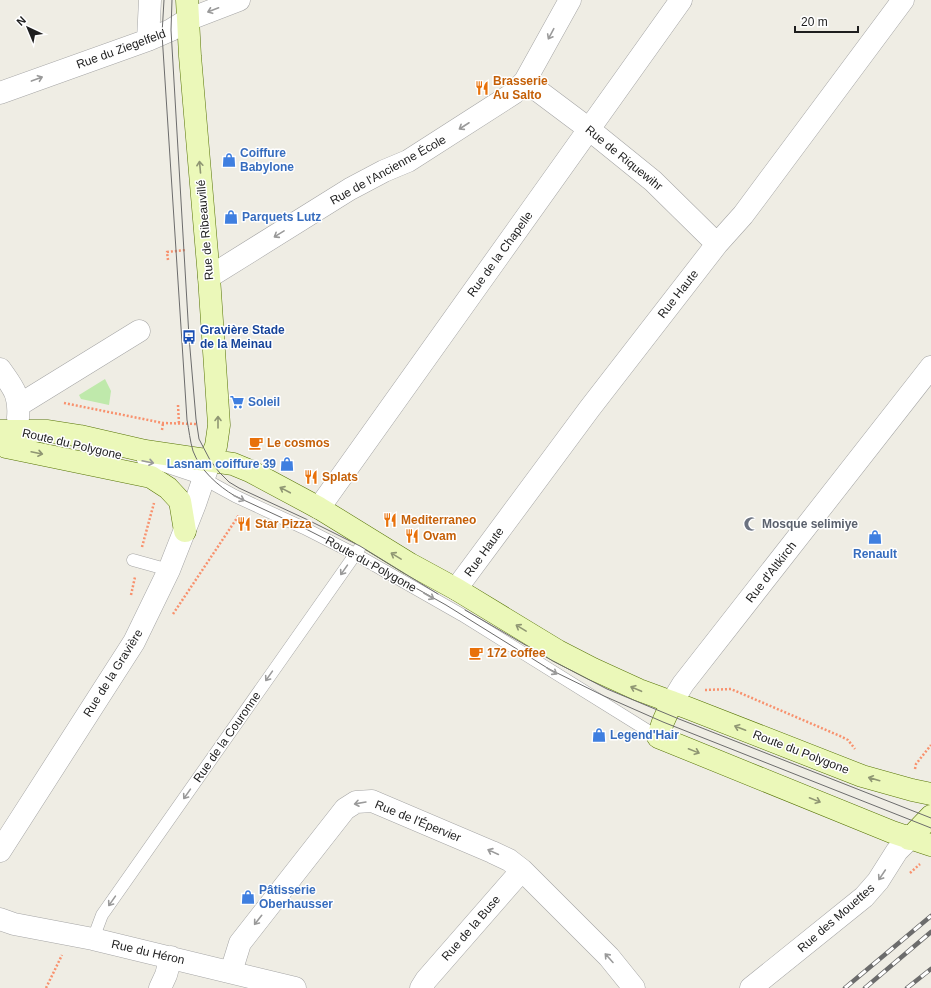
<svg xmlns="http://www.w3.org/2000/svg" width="931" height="988" font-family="Arial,sans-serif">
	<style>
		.grass { fill: #bfe9ab }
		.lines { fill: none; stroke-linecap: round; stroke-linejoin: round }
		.lane-casing { stroke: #a5a5a5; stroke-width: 13 }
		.street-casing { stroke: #a5a5a5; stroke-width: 23 }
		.secondary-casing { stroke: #577406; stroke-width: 23 }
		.path { stroke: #f8916d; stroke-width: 2.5; stroke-dasharray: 2 2; stroke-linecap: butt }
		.lane { stroke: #fff; stroke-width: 12 }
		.street { stroke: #fff; stroke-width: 22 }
		.secondary { stroke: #ebf8b9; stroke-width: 22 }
		.tram { stroke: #6c6c6c; stroke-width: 1 }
		.rail-casing { stroke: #6c6c6c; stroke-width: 4.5 }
		.rail { stroke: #fff; stroke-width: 3; stroke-dasharray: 9; stroke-linecap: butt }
		.oneway { stroke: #9a9a9a }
		.oneway2 { stroke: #8f9673 }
		.labels { text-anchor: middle; stroke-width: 3; stroke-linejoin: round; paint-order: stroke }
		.street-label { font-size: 12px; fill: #1e1e1e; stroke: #fff }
		.food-label { font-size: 12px; font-weight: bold; fill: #c56008; stroke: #fff; text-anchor: start }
		.shop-label { font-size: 12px; font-weight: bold; fill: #366cbe; stroke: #fff; text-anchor: start }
		.transit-label { font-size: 12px; font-weight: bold; fill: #164399; stroke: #fff; text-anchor: start }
		.worship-label { font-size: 12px; font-weight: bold; fill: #5b616d; stroke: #fff; text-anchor: start }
	</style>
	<rect width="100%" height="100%" fill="#efede4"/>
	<path class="grass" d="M 105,379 L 111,391 L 109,405 L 81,399 L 79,395 Z"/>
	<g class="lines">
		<defs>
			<path id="lane" d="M 143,460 L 156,463 L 204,479 L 235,496 L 304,528 L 355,554 L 462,615 L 658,737
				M 133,560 L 169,570
				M 93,939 L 102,915 L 359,549"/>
			<path id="street" d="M 148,40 L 150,0
				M 525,81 L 585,126 L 653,181 L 717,244
				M 0,93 L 148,40 L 171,30 L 187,20 L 239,0
				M 209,277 L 350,189 L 384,171 L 408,161 L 514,93 L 525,81 L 570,0
				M 0,369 C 13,388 20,394 18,418
				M 19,405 L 139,331
				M 319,508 L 681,0
				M 456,589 L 590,408 L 717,244 L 743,215 L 903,0
				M 672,702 L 683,684 L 931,367
				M 0,851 L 134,642 L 169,570 L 195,504 L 210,460
				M 0,919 L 14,924 L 93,939 L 295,988
				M 231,972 L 240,943 L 345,809 L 356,802 L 372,801 L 492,852 L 509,860 L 522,870 L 609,957 L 634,988
				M 160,988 L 166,975 L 171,957
				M 421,988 L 426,980 L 522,870
				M 751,988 L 864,897 L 878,881 L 897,851 L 909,839"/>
			<path id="secondary" d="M 187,0 L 190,56 L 209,277 L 219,425 L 216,446 L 210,460
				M 0,431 L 48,431 L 80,436 L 145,451 L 233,464 L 250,471 L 319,508 L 410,564 L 456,589 L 558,651 L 593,669 L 639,690 L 688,708 L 862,776 L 912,790 L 931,794
				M 0,443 L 6,447 L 151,477 L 168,488 L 180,501 L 185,531
				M 672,702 L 663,722 L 658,737 L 892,832 L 931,845
				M 909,839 L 931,816"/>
		</defs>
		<use href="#lane" class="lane-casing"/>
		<use href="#street" class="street-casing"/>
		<use href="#secondary" class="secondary-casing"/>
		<path class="path" d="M 168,260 L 167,252 L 186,250
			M 64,403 L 163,423 L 197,424
			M 178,405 L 179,424
			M 162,430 L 163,423
			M 142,547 L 154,503
			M 131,595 L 135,577
			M 173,614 L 239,515
			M 705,690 L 731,689 L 840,736 L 848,740 L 855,749
			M 915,769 L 916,764 L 931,745
			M 910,873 L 920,864
			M 46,988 L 62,955"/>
		<use href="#lane" class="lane"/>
		<use href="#street" class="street"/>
		<use href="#secondary" class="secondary"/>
		<path class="tram" d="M 164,0 L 162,34 L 187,420 C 189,430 190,441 193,451 C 200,470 218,486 235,496 L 304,528 L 355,554 L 446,605 L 549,669 L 604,696 L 663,722 L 931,828
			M 172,0 L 171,30 L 189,337 L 196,419 L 199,439 L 210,460 L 219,472 L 229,482 L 239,488 L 308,520 L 360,546 L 438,594
			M 465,610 L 553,661 L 607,689 L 679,719 L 931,818"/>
		<defs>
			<path id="rail" d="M 845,988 L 931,916
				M 865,988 L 931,932
				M 907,988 L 931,969"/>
		</defs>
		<use href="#rail" class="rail-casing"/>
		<use href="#rail" class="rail"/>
	</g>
	<defs><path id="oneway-shaft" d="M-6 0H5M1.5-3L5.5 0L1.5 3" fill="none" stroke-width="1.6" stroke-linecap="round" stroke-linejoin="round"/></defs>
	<g class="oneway">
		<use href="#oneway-shaft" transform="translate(213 10) rotate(159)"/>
		<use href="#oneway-shaft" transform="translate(551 34) rotate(118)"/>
		<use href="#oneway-shaft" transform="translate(37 79) rotate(-20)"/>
		<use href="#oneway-shaft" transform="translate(464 126) rotate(147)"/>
		<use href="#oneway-shaft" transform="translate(279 234) rotate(148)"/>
		<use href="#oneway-shaft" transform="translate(148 462) rotate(12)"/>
		<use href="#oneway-shaft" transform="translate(239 498) rotate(26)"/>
		<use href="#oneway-shaft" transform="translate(344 570) rotate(125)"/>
		<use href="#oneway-shaft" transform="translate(429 596) rotate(30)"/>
		<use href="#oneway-shaft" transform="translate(552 671) rotate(32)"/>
		<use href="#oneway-shaft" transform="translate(269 676) rotate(125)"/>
		<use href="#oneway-shaft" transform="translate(187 794) rotate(125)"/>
		<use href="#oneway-shaft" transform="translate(360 803) rotate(170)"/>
		<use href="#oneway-shaft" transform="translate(493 852) rotate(-155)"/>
		<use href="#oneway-shaft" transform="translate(882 875) rotate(124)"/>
		<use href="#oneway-shaft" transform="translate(112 901) rotate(125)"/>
		<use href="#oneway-shaft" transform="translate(258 920) rotate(128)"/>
		<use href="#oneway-shaft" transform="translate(609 958) rotate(-132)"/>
	</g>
	<g class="oneway2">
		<use href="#oneway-shaft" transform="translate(200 167) rotate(-95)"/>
		<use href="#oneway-shaft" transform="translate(218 422) rotate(-90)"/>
		<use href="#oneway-shaft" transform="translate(37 453) rotate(12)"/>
		<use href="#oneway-shaft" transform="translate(285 490) rotate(-152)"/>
		<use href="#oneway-shaft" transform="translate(396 556) rotate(-149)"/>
		<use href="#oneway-shaft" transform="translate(521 628) rotate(-149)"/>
		<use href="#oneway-shaft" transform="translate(636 689) rotate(-157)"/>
		<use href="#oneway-shaft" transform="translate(740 728) rotate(-159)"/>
		<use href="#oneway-shaft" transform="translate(694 751) rotate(22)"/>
		<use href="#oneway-shaft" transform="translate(874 779) rotate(-164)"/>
		<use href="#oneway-shaft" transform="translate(815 800) rotate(22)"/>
	</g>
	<defs>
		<symbol id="restaurant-bare" viewBox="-9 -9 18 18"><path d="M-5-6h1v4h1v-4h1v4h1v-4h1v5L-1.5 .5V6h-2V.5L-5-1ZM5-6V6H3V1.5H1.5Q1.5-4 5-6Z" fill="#e8710a" stroke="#fff" stroke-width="2.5" paint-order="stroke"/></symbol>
		<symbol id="shop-bare" viewBox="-9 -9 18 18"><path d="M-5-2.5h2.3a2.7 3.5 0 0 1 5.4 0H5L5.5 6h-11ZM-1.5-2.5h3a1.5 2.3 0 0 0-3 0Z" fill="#3f7fe0" stroke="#fff" stroke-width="2.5" paint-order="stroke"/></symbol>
		<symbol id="bus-bare" viewBox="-9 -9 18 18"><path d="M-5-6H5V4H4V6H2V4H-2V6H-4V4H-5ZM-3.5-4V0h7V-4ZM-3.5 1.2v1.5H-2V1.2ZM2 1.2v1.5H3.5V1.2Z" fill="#1a4fb4" stroke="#fff" stroke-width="2.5" paint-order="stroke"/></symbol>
		<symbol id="supermarket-bare" viewBox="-9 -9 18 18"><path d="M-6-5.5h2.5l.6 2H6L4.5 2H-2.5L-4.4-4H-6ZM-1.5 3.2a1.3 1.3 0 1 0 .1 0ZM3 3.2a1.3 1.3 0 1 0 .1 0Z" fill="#3f7fe0" stroke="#fff" stroke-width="2.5" paint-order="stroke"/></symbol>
		<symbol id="cafe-bare" viewBox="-9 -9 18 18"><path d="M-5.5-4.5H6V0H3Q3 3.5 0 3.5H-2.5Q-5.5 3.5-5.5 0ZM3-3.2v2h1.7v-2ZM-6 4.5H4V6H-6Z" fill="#e8710a" stroke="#fff" stroke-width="2.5" paint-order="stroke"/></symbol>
		<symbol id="mosque-bare" viewBox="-9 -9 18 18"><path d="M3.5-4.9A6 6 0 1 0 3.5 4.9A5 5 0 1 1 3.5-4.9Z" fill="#6b7280" stroke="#fff" stroke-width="2.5" paint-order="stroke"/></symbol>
	</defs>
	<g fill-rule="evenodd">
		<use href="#restaurant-bare" x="472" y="78" width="20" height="20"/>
		<use href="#shop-bare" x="219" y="150" width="20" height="20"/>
		<use href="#shop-bare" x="221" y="207" width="20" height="20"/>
		<use href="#bus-bare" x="179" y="327" width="20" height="20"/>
		<use href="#supermarket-bare" x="227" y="392" width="20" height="20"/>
		<use href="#cafe-bare" x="246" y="433" width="20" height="20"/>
		<use href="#shop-bare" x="277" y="454" width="20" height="20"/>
		<use href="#restaurant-bare" x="301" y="467" width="20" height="20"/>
		<use href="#restaurant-bare" x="380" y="510" width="20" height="20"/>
		<use href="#restaurant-bare" x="234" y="514" width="20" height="20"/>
		<use href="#mosque-bare" x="741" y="514" width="20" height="20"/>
		<use href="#restaurant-bare" x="402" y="526" width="20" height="20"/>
		<use href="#shop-bare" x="865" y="527" width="20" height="20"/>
		<use href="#cafe-bare" x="466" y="643" width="20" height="20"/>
		<use href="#shop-bare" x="589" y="725" width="20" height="20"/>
		<use href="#shop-bare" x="238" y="887" width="20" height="20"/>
	</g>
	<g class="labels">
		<g class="street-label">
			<text transform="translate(121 49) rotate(-20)" y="4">Rue du Ziegelfeld</text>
			<text transform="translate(624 158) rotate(39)" y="4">Rue de Riquewihr</text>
			<text transform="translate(388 170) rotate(-29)" y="4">Rue de l'Ancienne École</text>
			<text transform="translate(205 230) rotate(-95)" y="4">Rue de Ribeauvillé</text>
			<text transform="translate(500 254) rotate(-54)" y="4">Rue de la Chapelle</text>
			<text transform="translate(678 294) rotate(-52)" y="4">Rue Haute</text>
			<text transform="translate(72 444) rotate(13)" y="4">Route du Polygone</text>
			<text transform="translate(484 552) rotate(-54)" y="4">Rue Haute</text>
			<text transform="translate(371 564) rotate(29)" y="4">Route du Polygone</text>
			<text transform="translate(771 572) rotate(-52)" y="4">Rue d'Altkirch</text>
			<text transform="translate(113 673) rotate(-58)" y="4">Rue de la Gravière</text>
			<text transform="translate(227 737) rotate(-55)" y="4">Rue de la Couronne</text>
			<text transform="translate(801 752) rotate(21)" y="4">Route du Polygone</text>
			<text transform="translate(418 821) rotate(22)" y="4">Rue de l'Épervier</text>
			<text transform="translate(836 918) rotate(-41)" y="4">Rue des Mouettes</text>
			<text transform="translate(471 928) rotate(-49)" y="4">Rue de la Buse</text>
			<text transform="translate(148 952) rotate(13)" y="4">Rue du Héron</text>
		</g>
		<g class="food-label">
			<text x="493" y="85">Brasserie<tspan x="493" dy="14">Au Salto</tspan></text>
			<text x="267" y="447">Le cosmos</text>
			<text x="322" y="481">Splats</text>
			<text x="401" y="524">Mediterraneo</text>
			<text x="255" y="528">Star Pizza</text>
			<text x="423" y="540">Ovam</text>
			<text x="487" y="657">172 coffee</text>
		</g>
		<g class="shop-label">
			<text x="240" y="157">Coiffure<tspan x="240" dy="14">Babylone</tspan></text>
			<text x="242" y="221">Parquets Lutz</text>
			<text x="248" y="406">Soleil</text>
			<text x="276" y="468" text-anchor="end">Lasnam coiffure 39</text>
			<text x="875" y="558" text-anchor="middle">Renault</text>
			<text x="610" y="739">Legend'Hair</text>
			<text x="259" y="894">Pâtisserie<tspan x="259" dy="14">Oberhausser</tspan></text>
		</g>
		<g class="transit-label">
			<text x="200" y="334">Gravière Stade<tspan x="200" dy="14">de la Meinau</tspan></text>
		</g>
		<g class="worship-label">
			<text x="762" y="528">Mosque selimiye</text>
		</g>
	</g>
	<g transform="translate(28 28) rotate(316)" stroke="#ffffff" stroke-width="3" paint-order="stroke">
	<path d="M0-3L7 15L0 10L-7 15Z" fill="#1e1e1e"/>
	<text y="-6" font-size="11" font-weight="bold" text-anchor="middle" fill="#1e1e1e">N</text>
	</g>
	<path d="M795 26v6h63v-6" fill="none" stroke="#1e1e1e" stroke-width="2"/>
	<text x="801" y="26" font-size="12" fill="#1e1e1e" stroke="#ffffff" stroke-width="3" paint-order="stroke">20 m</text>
</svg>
